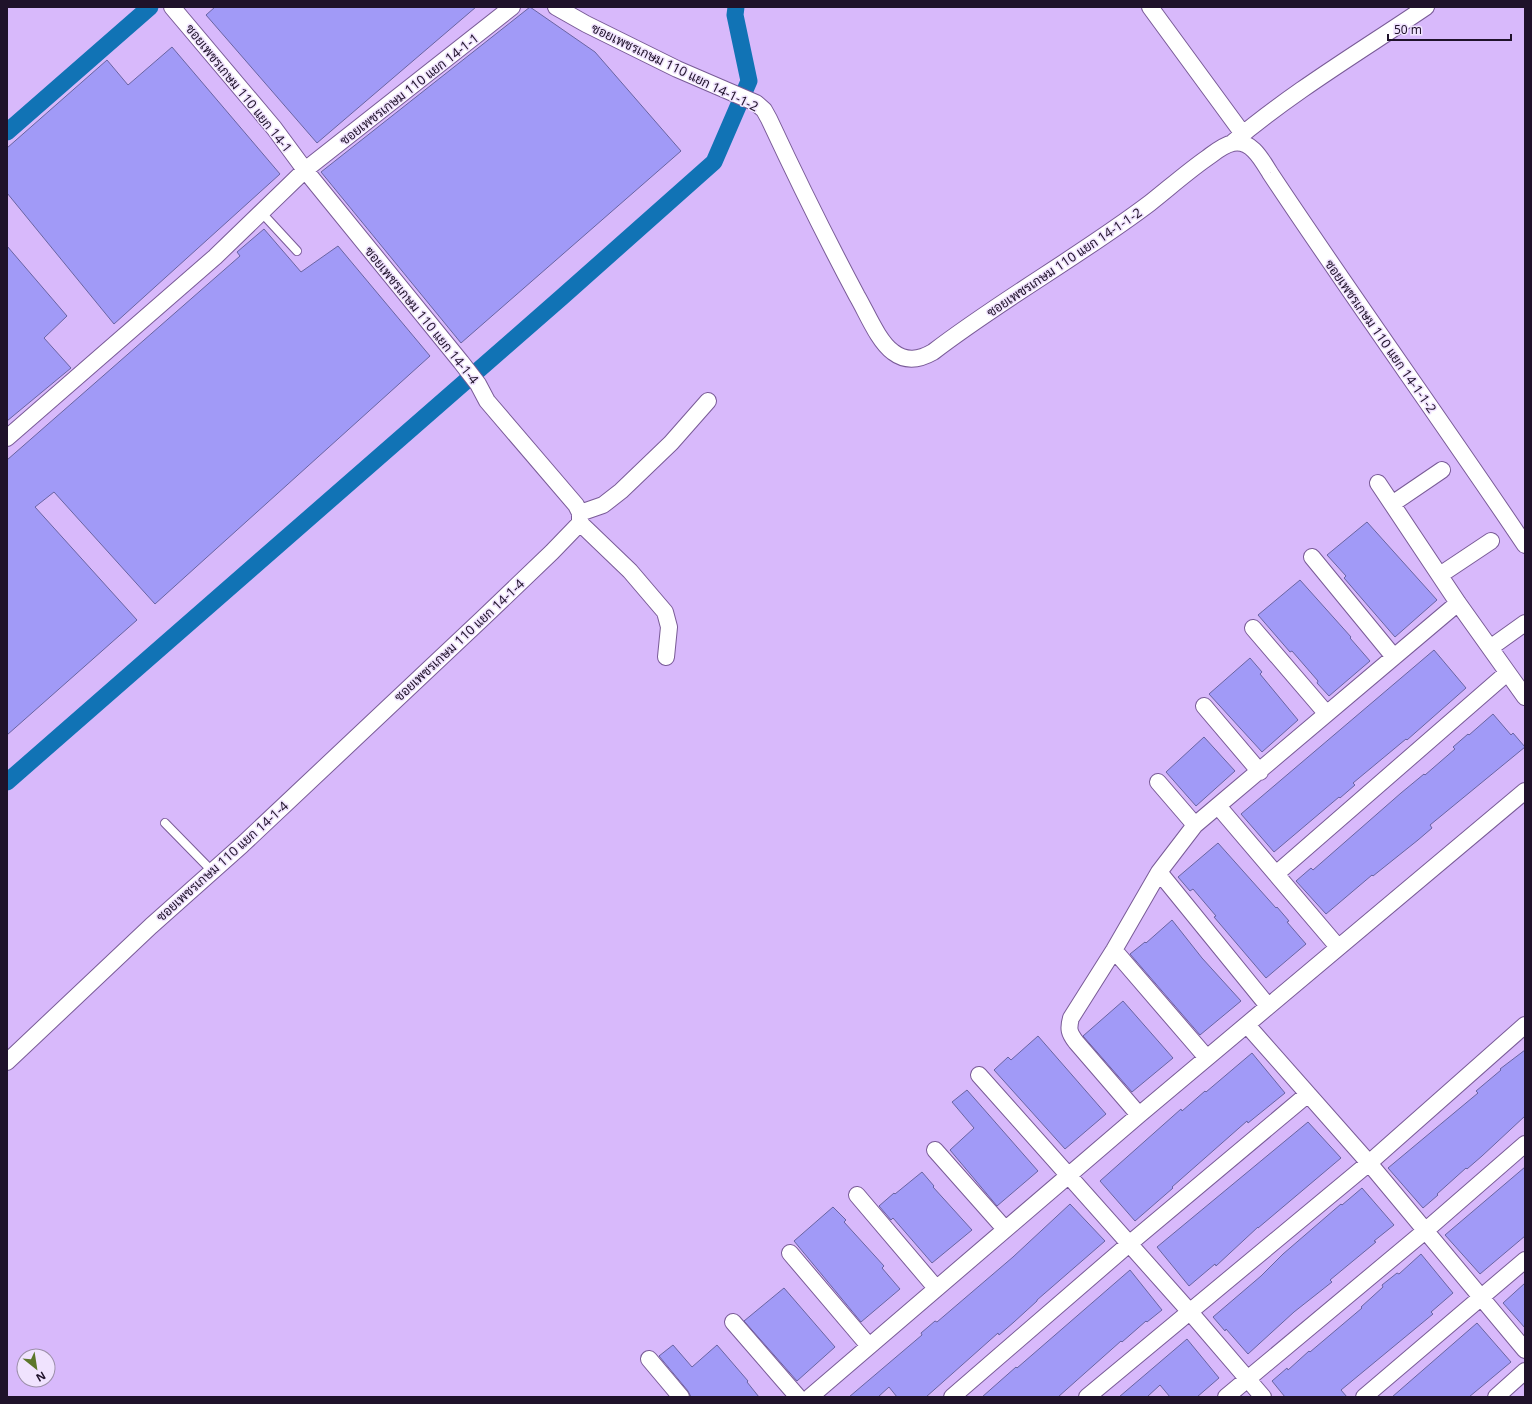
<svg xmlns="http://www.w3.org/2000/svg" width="1532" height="1404" font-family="'Noto Sans',Sarabun,sans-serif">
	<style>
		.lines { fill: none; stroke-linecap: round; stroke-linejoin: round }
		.canal { stroke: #1173b5; stroke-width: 17 }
		.building { fill: #a19af7; stroke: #6964a2 }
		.lane-casing { stroke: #795b97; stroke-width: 10 }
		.street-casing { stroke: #795b97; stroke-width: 18 }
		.lane { stroke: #fff; stroke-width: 8 }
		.street { stroke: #fff; stroke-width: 16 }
		.labels { text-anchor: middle; stroke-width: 3; stroke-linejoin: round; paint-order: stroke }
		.street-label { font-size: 13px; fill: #1f122a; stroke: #f0e3fe }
	</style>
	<rect width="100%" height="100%" fill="#d8b9fb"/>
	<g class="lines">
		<path class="canal" d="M 7,132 L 150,7
			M 7,782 L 562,297 L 714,162 L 749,81 L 735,15 L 736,7"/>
	</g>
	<path class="building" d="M 215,7 L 476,7 L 317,143 L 206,15 Z
		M 530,7 L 595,52 L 681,151 L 461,343 L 321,172 Z
		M 172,47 L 280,174 L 114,324 L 7,193 L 7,148 L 107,60 L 128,85 Z
		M 264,229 L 301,272 L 338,246 L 430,356 L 155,604 L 54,492 L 35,507 L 137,620 L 7,735 L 7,460 L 240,256 L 237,252 Z
		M 7,246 L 67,316 L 44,338 L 71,368 L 7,421 Z
		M 1367,522 L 1437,600 L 1395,637 L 1344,578 L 1346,576 L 1327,555 Z
		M 1300,580 L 1351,637 L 1350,638 L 1370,661 L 1329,696 L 1317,683 L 1318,681 L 1292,651 L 1290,652 L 1258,615 Z
		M 1434,650 L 1466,688 L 1407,740 L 1406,739 L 1353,783 L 1355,785 L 1340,798 L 1339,797 L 1274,852 L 1241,814 Z
		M 1250,658 L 1262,672 L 1260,674 L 1298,720 L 1262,752 L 1209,694 Z
		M 1493,714 L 1511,735 L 1513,733 L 1525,747 L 1430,825 L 1432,828 L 1418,840 L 1373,876 L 1372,875 L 1326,914 L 1296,881 L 1311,868 L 1313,870 L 1401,793 L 1424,774 L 1425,775 L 1455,749 L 1453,747 L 1468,734 L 1469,735 Z
		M 1204,737 L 1235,771 L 1196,806 L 1166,772 Z
		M 1218,843 L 1276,908 L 1277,907 L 1289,921 L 1287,922 L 1306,944 L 1266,978 L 1214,917 L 1216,916 L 1193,889 L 1190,891 L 1178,877 Z
		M 1172,920 L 1202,958 L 1241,1001 L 1200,1035 L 1130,954 L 1145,942 L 1146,943 Z
		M 1123,1001 L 1173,1058 L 1132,1092 L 1083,1036 Z
		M 1038,1036 L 1106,1114 L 1065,1149 L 994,1070 L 1008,1057 L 1011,1060 Z
		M 1525,1050 L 1525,1116 L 1482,1156 L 1467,1169 L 1466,1168 L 1437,1194 L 1438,1195 L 1423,1208 L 1388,1168 L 1478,1093 L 1476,1091 L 1501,1070 L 1500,1069 Z
		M 1252,1053 L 1285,1093 L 1248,1123 L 1247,1121 L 1172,1187 L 1173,1188 L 1135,1221 L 1100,1181 L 1181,1109 L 1182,1111 L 1205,1091 L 1206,1092 Z
		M 967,1090 L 1038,1171 L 997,1206 L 950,1150 L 974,1128 L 952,1102 Z
		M 1308,1122 L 1341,1158 L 1258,1228 L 1258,1227 L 1216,1266 L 1215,1264 L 1189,1286 L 1157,1247 Z
		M 1525,1167 L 1525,1236 L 1480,1274 L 1445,1235 Z
		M 922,1172 L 934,1186 L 933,1187 L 972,1230 L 932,1263 L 893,1218 L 891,1220 L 879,1206 L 894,1193 L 895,1194 Z
		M 1362,1188 L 1394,1225 L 1374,1241 L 1376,1242 L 1330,1280 L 1332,1282 L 1294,1312 L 1248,1354 L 1226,1329 L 1225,1331 L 1213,1317 L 1261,1276 L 1283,1254 L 1341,1204 L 1342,1205 Z
		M 1070,1204 L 1105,1241 L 1037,1300 L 1037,1301 L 1014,1322 L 999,1335 L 998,1333 L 926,1397 L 897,1397 L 889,1387 L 878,1397 L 849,1397 L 922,1335 L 921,1333 L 935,1321 L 937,1322 L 1013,1257 Z
		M 833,1207 L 846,1220 L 844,1222 L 884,1266 L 882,1268 L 900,1289 L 861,1322 L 794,1241 Z
		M 1421,1254 L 1453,1293 L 1431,1312 L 1433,1314 L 1341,1390 L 1347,1397 L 1285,1397 L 1272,1381 L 1287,1368 L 1288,1370 L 1309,1351 L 1310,1352 L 1362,1308 L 1361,1307 L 1383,1287 L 1382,1285 L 1397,1273 L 1399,1274 Z
		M 1130,1270 L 1162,1310 L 1147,1322 L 1146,1321 L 1122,1342 L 1121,1341 L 1058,1397 L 982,1397 L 1016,1367 L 1017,1368 Z
		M 1525,1283 L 1525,1328 L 1503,1303 Z
		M 784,1288 L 835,1347 L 797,1381 L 744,1321 Z
		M 1477,1323 L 1511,1362 L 1469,1397 L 1392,1397 Z
		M 1187,1339 L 1219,1378 L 1197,1397 L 1170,1397 L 1160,1385 L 1147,1397 L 1119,1397 Z
		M 673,1345 L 692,1367 L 717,1345 L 748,1381 L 747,1382 L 759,1397 L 691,1397 L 688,1391 L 659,1356 Z"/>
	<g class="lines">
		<defs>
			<path id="lane" d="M 261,212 L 297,251
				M 165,823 L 212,871"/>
			<path id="street" d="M 556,7 L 586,24 L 677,69 L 756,103 L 764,110 L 769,119 C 797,179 826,238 857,296 C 867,313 878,341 893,352 C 906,362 919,360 933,352 C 1002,299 1080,256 1150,203 C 1169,188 1187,172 1207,158 C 1214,153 1223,145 1233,143 C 1251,139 1262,160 1270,173 C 1353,298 1441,420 1525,545
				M 1150,7 L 1243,134
				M 1232,143 C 1292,92 1361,51 1426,7
				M 7,438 L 215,257 L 305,170 L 512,7
				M 1378,483 L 1458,603 L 1525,697
				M 1392,504 L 1442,470
				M 580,513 L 603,505 L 621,491 L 671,443 L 708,401
				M 580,523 L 630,571 L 665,612 L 669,627 L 666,657
				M 1312,557 L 1394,657
				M 1440,575 L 1491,541
				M 1253,628 L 1326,713
				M 1490,648 L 1525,623
				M 1204,706 L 1260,772
				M 1158,782 L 1195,825
				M 1218,806 L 1338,947
				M 1159,872 L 1268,1006
				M 1276,874 L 1507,673
				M 1114,950 L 1207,1058
				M 1247,1025 L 1369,1163 L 1525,1350
				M 7,1062 L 151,926 L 242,845 L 482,619 L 552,552 L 580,523 L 580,513 L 576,505 L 487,401 L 478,384 L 461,362 L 305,170 L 274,128 L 172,7
				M 979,1075 L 1190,1312 L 1263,1397
				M 1139,1115 L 1076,1042 C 1069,1033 1068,1029 1071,1018 L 1114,950 L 1159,872 L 1195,825 L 1458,603
				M 935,1150 L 1005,1229
				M 857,1195 L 936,1288
				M 790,1253 L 869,1346
				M 733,1322 L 798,1397
				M 649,1359 L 681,1397
				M 810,1397 L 1139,1115 L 1525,791
				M 952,1397 L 1129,1244 L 1308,1094
				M 1087,1397 L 1369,1163 L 1525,1025
				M 1226,1397 L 1425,1231 L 1525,1144
				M 1364,1397 L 1525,1260
				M 1496,1397 L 1525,1371"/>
		</defs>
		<use href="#lane" class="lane-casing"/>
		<use href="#street" class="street-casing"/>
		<use href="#lane" class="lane"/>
		<use href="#street" class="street"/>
	</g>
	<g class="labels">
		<g class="street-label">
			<text transform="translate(675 67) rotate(26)" y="5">ซอยเพชรเกษม 110 แยก 14-1-1-2</text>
			<text transform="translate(239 88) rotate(51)" y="5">ซอยเพชรเกษม 110 แยก 14-1</text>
			<text transform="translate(409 89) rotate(-38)" y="5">ซอยเพชรเกษม 110 แยก 14-1-1</text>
			<text transform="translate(1064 262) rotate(-34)" y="5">ซอยเพชรเกษม 110 แยก 14-1-1-2</text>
			<text transform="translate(422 315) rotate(51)" y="5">ซอยเพชรเกษม 110 แยก 14-1-4</text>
			<text transform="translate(1381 336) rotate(55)" y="5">ซอยเพชรเกษม 110 แยก 14-1-1-2</text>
			<text transform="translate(459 640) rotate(-43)" y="5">ซอยเพชรเกษม 110 แยก 14-1-4</text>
			<text transform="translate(222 861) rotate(-42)" y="5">ซอยเพชรเกษม 110 แยก 14-1-4</text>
		</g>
	</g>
	<rect width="1532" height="1404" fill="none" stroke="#1f122a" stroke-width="16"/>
	<g transform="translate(36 1368) rotate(150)"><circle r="19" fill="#f0e3fe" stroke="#9c8fa9"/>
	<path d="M0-3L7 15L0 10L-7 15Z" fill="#5c762a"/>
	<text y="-6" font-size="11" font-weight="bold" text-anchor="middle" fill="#1f122a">N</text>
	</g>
	<path d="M1388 34v6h123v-6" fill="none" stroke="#1f122a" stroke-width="2"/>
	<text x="1394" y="34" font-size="12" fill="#1f122a" stroke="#f0e3fe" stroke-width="3" paint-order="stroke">50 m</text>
</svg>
